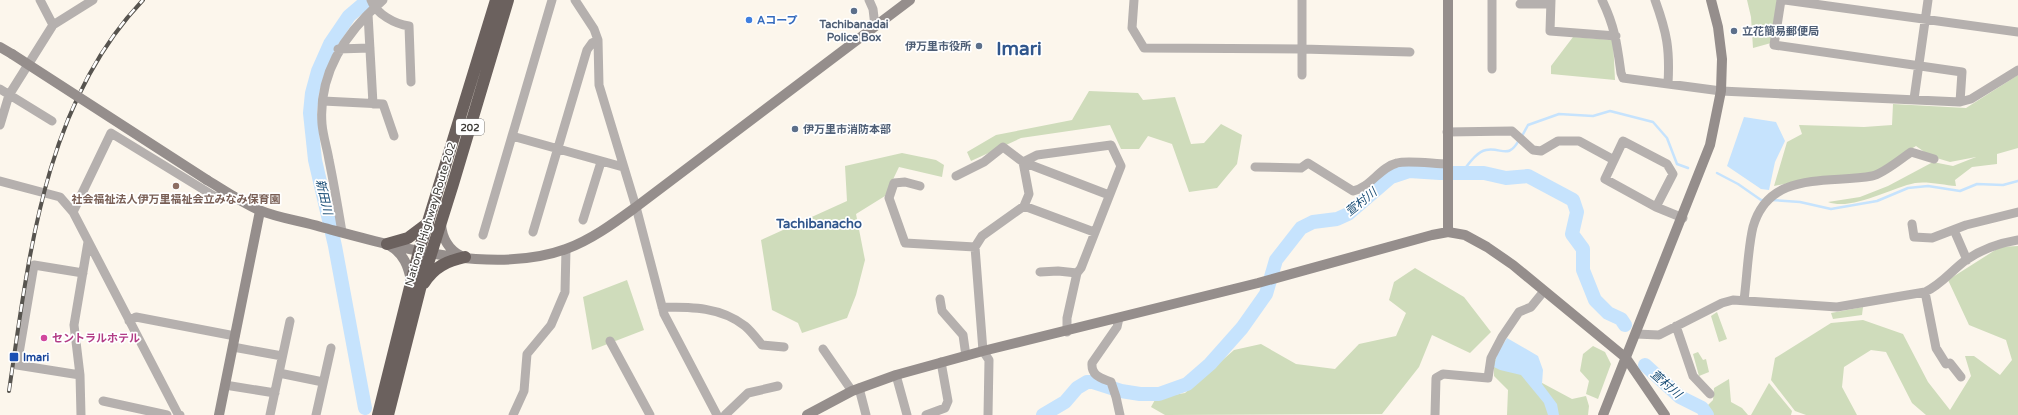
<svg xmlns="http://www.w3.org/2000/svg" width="2018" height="415" font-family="'Varela Round','Noto Sans JP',sans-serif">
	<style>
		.green { fill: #cfdcbb }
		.water { fill: #c6e3fd }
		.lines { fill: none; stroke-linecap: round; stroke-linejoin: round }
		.stream { stroke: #c6e3fd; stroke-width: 2.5 }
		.river { stroke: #c6e3fd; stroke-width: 14 }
		.street { stroke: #b5b0ae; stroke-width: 9 }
		.secondary { stroke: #958e8c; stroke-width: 10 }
		.highway { stroke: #6b615e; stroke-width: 12 }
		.rail-casing { stroke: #57544f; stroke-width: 4 }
		.rail { stroke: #fff; stroke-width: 2.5; stroke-dasharray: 8; stroke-linecap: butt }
		.secondary-bridge { stroke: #958e8c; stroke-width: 10 }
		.service-dot { fill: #5c6f8a; stroke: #fff; stroke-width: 1.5 }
		.shop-dot { fill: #3f7fe0; stroke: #fff; stroke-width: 1.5 }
		.education-dot { fill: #8d6e63; stroke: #fff; stroke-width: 1.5 }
		.hotel-dot { fill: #d1479c; stroke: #fff; stroke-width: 1.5 }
		.transit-dot { fill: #1a4fb4; stroke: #fff; stroke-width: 1.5 }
		.labels { text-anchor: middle; stroke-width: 3.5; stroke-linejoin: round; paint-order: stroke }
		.shield { fill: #fff; stroke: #787674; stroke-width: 1 }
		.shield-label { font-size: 10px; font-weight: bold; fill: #3e3c38 }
		.shop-label { font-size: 11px; font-weight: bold; fill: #366cbe; stroke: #fff; text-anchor: start }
		.service-label { font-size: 11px; font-weight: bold; fill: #4e5e75; stroke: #fff; text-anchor: start }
		.education-label { font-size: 11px; font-weight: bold; fill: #785e54; stroke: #fff }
		.street-label { font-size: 11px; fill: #3e3c38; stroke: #fff }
		.hotel-label { font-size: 11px; font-weight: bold; fill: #b23c85; stroke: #fff; text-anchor: start }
		.transit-label { font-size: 11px; font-weight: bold; fill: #164399; stroke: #fff; text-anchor: start }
		.water-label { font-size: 12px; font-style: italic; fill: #164b74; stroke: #fff }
		.quarter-label { font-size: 13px; font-weight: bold; fill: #30568c; stroke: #fff }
		.town-label { font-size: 19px; font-weight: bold; fill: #30568c; stroke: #fff }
	</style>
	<rect width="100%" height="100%" fill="#fcf6ec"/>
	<path class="green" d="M 1747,0 L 1777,0 L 1771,43 L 1753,48 L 1751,17 Z
		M 1573,37 L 1613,40 L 1615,80 L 1551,74 L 1551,66 Z
		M 2018,75 L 2018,148 L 1997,154 L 1997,164 L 1972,167 L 1955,180 L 1956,186 C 1944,185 1927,181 1915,183 C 1891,188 1852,211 1828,202 L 1860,197 L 1888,186 L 1933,162 L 1953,166 L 1976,157 L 1950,162 L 1930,156 L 1916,146 L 1873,173 L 1804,180 L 1774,186 L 1787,142 L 1802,134 L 1799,125 L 1864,127 L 1892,125 L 1893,104 L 1966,108 Z
		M 1089,91 L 1138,93 L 1143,100 L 1175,97 L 1191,144 L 1204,143 L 1221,124 L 1242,135 L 1237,164 L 1217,188 L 1189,192 L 1172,144 L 1148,136 L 1139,149 L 1121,149 L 1110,125 L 1021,138 L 971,161 L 967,152 L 996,135 L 1072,120 Z
		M 902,153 L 936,160 L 944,165 L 942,177 L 899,167 L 885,196 L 856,214 L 865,260 L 856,295 L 847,318 L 802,333 L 798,323 L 772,310 L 761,240 L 847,201 L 845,166 Z
		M 2018,246 L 2018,415 L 1926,415 L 1912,403 L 1886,352 L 1871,350 L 1844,367 L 1842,387 L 1857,415 L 1806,415 L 1795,411 L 1771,380 L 1775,358 L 1831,323 L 1863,320 L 1903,334 L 1928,382 L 1950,410 L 1971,376 L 1965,356 L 1974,356 L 2000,375 L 2012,360 L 2006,340 L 1969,325 L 1948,280 L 2000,247 Z
		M 1415,268 L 1464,297 L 1491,332 L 1470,353 L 1432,335 L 1419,367 L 1382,414 L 1165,415 L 1151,407 L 1156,398 L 1185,393 L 1234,350 L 1261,344 L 1296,364 L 1335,369 L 1359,344 L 1396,336 L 1406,313 L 1389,300 L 1394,282 Z
		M 627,280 L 644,330 L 592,350 L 583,297 Z
		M 1863,307 L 1862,315 L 1833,319 L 1831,313 Z
		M 1717,312 L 1727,339 L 1719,342 L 1711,316 Z
		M 1593,346 L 1605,352 L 1611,364 L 1598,399 L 1586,394 L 1589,381 L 1580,371 L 1583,354 Z
		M 1698,352 L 1703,360 L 1706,359 L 1709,372 L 1699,376 L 1693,354 Z
		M 1494,357 L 1572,399 L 1586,396 L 1589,406 L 1588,415 L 1507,415 L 1508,390 L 1494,376 Z
		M 1729,379 L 1731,402 L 1742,408 L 1748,415 L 1710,415 L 1705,408 L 1713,400 L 1714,388 Z
		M 1769,383 L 1792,411 L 1791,415 L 1751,415 Z"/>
	<path class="water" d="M 1744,117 L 1776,122 L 1785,141 L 1775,162 L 1769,190 L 1761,189 L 1727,166 Z
		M 1507,338 L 1538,356 L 1543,370 L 1542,384 L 1557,404 L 1559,415 L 1548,415 L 1544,403 L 1521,375 L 1500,370 L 1494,367 L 1497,354 Z"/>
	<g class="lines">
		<path class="stream" d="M 1522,136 L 1528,125 L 1559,114 L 1593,116 L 1610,111 L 1653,122 L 1667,138 L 1677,164 L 1688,168
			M 1462,172 C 1468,165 1476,152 1486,150 C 1502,147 1508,160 1519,140
			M 1717,173 L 1738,184 L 1761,200 L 1766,200
			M 1771,200 L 1800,202 L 1831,209 L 1877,201 L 1908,188 L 1928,186 L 1960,191 L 1977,184 L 2003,185 L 2018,181"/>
		<path class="river" d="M 1645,365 L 1680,397 L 1702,408 L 1707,415
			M 365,408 L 335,246 L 315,160 L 310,113 L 312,93 L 318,71 L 330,44 L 349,16 L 368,0
			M 1043,415 L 1065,402 L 1077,388 L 1087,382 L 1093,382 L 1121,391 L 1140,394 L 1159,394 L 1187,384 L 1210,364 L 1242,328 L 1266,294 L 1276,260 L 1301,228 L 1313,222 L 1337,219 L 1348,214 L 1391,177 L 1409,171 L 1440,173 L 1484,173 L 1506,178 L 1528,176 L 1573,200 L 1577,212 L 1572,234 L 1583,249 L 1583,270 L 1595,300 L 1608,313 L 1621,319 L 1625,325"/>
		<path class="street" d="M 40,0 L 53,25
			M 371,0 C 376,14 395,24 409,26 L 411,82
			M 575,0 L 594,29 L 598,40 L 599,85 L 636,207 L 664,314 L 717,415
			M 869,0 L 873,9 L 875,26
			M 1134,0 L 1132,28 L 1144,48 L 1302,49 L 1410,52
			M 1302,0 L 1302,75
			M 1492,0 L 1492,69
			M 1551,0 L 1550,31 L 1616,36
			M 1602,0 C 1615,27 1617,44 1621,73 L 1623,78 L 1721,91 L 1960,102 L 1971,99 L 2018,70
			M 1655,0 C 1667,33 1670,49 1668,84
			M 1781,0 L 1774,45 L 1962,72 L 1960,102
			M 1785,0 L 2018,32
			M 1520,4 L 1550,4
			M 368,14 L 373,104
			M 338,49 L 370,48
			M 0,89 L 52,121
			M 1914,99 L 1928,0
			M 323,101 L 383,104 L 394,136
			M 0,125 L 9,95 L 53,25 L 93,0
			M 1447,132 L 1512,131 L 1533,150 L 1541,151 L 1558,141 L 1579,141 L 1614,160 L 1605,179 L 1656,207 L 1683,218
			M 512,136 L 623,167
			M 1614,160 L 1623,141 L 1667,164 L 1673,174 L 1656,207
			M 1255,167 L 1301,168 L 1308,163 L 1353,191 C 1370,188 1380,167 1397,163 C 1408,160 1435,164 1447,164
			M 956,176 L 984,162 L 1003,147 L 1023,162 L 1029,194 L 1024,206
			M 0,181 L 60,197 L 73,212 L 178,414 L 180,415
			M 920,186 L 905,182 L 894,183 L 889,198 L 905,243 L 975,247
			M 73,212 L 111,133 L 214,196 L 234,196
			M 583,220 L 601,162
			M 1912,224 L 1914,237 L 1932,238 L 1966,225 L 2018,212
			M 1954,230 L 1967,260
			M 342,232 C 338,208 334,184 329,160 C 327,148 323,136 322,124 C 318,72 346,32 383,0
			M 533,232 L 587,50 L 592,43 L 598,40
			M 483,235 L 552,0
			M 1040,272 L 1058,271 L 1077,273
			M 1925,292 L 1936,348 L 1946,364 L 1950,363 L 1961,377
			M 940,299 L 942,311 L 963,335 L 966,356
			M 1744,300 C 1747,278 1748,247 1753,227 C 1769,170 1828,184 1872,176 C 1883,174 1902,158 1911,152 L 1934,159
			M 662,307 C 692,307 721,307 745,326 C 751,331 757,339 762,345 L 784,347
			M 1119,318 L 1117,327 L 1092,363 C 1091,376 1101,378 1111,382 L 1116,397 L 1120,415
			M 129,321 L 136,317 L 235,336
			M 1676,326 L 1693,376 L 1710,394
			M 1067,332 L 1067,318 L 1077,273 L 1081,268 L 1121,166 L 1111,145 L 1037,155 L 1023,162 L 1109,195
			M 1636,334 L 1659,335 L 1722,303 L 1733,300 L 1837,307 L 1925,292 C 1941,285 1952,270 1966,260 C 1982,249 2000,243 2018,240
			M 610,341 L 650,415
			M 233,347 L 282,356
			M 823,349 L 852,391
			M 279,373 L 323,382
			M 80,375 L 17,365 L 34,265 L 83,273
			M 896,375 L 907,415
			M 225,385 L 275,393
			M 859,388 L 866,415
			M 103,401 L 167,415
			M 81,415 L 80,375 L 74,325 L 88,242
			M 270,415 L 290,321
			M 316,415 L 331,348
			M 513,415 L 524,391 L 527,354 L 551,325 L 565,292 L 566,249
			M 725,415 L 748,393 L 778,386
			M 926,415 L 945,408 L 948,401 L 941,362
			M 988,415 L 989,360 L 983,351 L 975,247 L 982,236 L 1024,206 L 1094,232
			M 1435,415 L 1436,378 L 1443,374 L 1488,378 L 1491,358 L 1502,337 L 1519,312 L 1531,307 L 1544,291"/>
		<path class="secondary" d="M 1448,0 L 1448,232
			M 0,47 L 12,54
			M 207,180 C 224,190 241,202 259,210 C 278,218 301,221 321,227 C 393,246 493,276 566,249 C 591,240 614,223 636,207 L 910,0
			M 441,224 C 442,238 448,249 461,256
			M 390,246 C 404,254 408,266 411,280
			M 219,415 L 260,211
			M 807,415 L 852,391 L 896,375 L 983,351 L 1258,283 L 1432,235 L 1448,232 L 1465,235 L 1487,247 L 1513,265 L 1626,358 L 1665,415
			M 1603,415 L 1710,145 L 1721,91 L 1722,59 L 1718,27 L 1711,0"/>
		<path class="highway" d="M 387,244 L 408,238 L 428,223
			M 424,283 C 434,267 447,261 465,257
			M 378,415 L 419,251 L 496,0
			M 388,415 L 420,289 L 453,184 L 508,0"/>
		<defs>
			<path id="rail" d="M 9,391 C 29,256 44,104 143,0"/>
		</defs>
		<use href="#rail" class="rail-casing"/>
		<use href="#rail" class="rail"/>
		<path class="secondary-bridge" d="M 12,54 L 207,180"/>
	</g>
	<g class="service-dot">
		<circle cx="854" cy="11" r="4"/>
		<circle cx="1734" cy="31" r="4"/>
		<circle cx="979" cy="46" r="4"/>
		<circle cx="795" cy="129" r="4"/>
	</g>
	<circle class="shop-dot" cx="749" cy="20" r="4"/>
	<circle class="education-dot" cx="176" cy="186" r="4"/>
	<circle class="hotel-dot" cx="44" cy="338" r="4"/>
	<rect class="transit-dot" x="9" y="352" width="10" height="10" rx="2"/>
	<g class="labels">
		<rect class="shield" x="456" y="119" width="28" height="16" rx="3"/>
		<g class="shield-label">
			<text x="470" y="131">202</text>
		</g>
		<g class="shop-label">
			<text x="757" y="24">Aコープ</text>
		</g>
		<g class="service-label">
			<text x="854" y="28" text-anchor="middle">Tachibanadai<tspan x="854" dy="13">Police Box</tspan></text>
			<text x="1742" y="35">立花簡易郵便局</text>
			<text x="971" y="50" text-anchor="end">伊万里市役所</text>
			<text x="803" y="133">伊万里市消防本部</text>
		</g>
		<g class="education-label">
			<text x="176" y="203">社会福祉法人伊万里福祉会立みなみ保育園</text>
		</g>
		<g class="street-label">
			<text transform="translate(430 214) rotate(-73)" y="4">National Highway Route 202</text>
		</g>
		<g class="hotel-label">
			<text x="52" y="342">セントラルホテル</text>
		</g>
		<g class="transit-label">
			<text x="23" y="361">Imari</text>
		</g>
		<g class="water-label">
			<text transform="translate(324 197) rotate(77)" y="4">新田川</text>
			<text transform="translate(1361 202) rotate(-39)" y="4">萱村川</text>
			<text transform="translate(1666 384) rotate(41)" y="4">萱村川</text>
		</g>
		<g class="quarter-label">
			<text x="819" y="228">Tachibanacho</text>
		</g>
		<g class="town-label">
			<text x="1019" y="55">Imari</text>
		</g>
	</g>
</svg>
